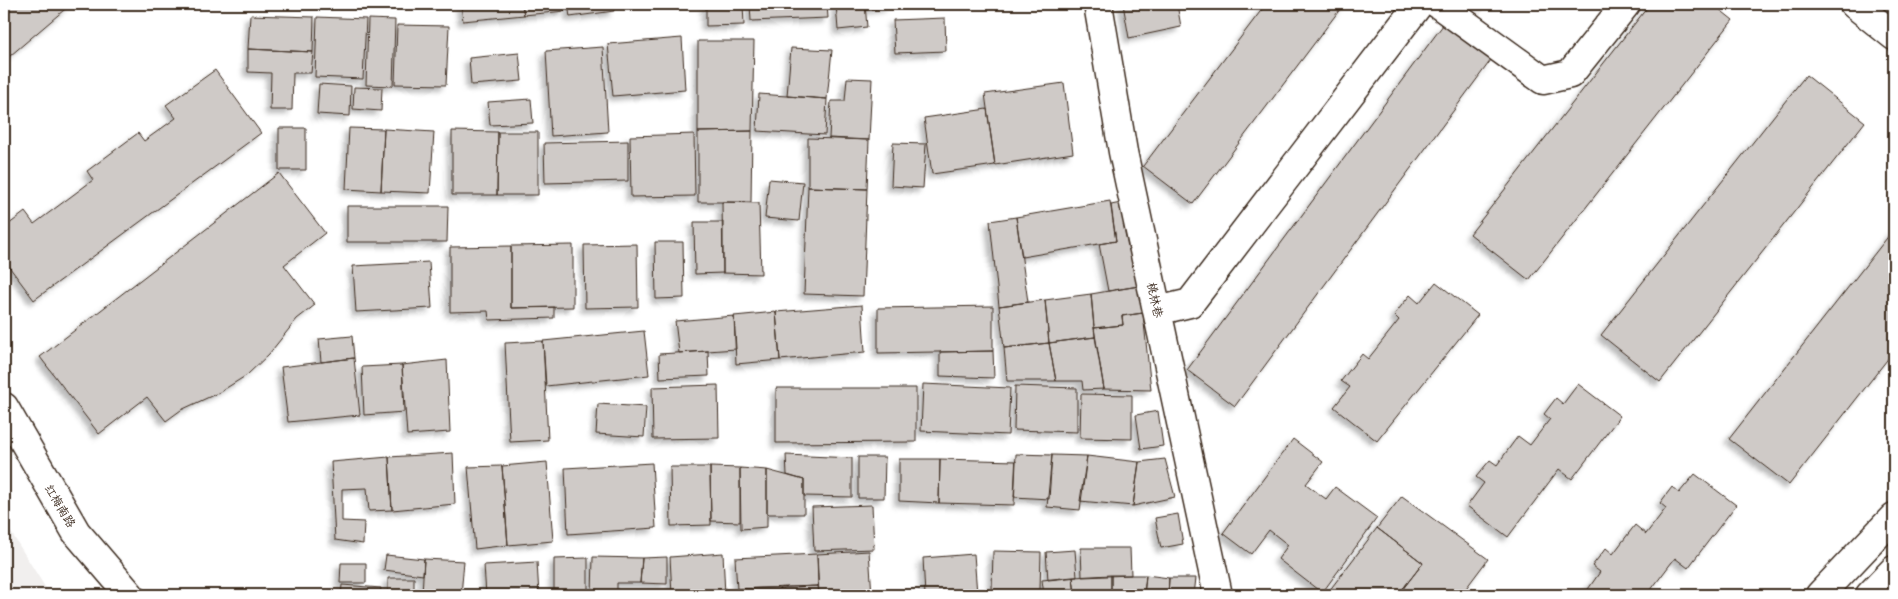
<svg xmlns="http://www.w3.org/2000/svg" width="1898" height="599" font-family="'Shantell Sans','LXGW WenKai TC',sans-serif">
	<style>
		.built { fill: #f1efee }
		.building { fill: #cfcac7; stroke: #3b2a1e; filter: url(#shadow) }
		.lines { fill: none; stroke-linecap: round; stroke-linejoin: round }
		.minor-casing { stroke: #3b2a1e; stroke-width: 31 }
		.major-casing { stroke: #3b2a1e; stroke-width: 31 }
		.minor { stroke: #fff; stroke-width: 28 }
		.major { stroke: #fff; stroke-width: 28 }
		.labels { text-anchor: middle; stroke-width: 4; stroke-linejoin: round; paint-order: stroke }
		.street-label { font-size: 12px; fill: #3b2a1e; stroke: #fff }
	</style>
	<defs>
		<filter id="shadow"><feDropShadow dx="-4.5" dy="4.5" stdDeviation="2.5" flood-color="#0004"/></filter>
	</defs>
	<rect width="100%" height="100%" fill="#fff"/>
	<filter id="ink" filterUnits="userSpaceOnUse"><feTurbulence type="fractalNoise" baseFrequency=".02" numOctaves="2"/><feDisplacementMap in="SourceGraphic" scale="10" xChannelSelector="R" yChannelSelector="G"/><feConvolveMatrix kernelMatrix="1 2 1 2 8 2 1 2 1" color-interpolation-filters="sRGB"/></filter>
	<g filter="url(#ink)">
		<path class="built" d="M 1455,4 L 1490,4 L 1476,19 Z
			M 4,521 L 50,595 L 4,595 Z"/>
		<path class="building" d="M 4,4 L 71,4 L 4,61 Z
			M 461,4 L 522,4 L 524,15 L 463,21 Z
			M 522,4 L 564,4 L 565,11 L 524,15 Z
			M 568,4 L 613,4 L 614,11 L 570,17 Z
			M 706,4 L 743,4 L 744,25 L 706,26 Z
			M 750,4 L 827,4 L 828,18 L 751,21 Z
			M 836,4 L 865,4 L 867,27 L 838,30 Z
			M 865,4 L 889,4 L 889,7 L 866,10 Z
			M 1123,4 L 1177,4 L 1181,27 L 1129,38 Z
			M 1266,4 L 1344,4 L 1193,204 L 1143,166 Z
			M 1650,4 L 1713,4 L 1733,20 L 1529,280 L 1470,234 Z
			M 250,15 L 314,17 L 313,52 L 248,49 Z
			M 317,17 L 366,19 L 363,79 L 315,77 Z
			M 945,18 L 946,51 L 895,53 L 893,20 Z
			M 368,19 L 395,20 L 393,86 L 366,85 Z
			M 397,25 L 449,26 L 446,85 L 395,84 Z
			M 1443,25 L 1491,60 L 1235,406 L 1187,370 Z
			M 682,38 L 685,90 L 613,96 L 608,44 Z
			M 698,41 L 754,41 L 752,131 L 698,132 Z
			M 603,47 L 608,132 L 551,136 L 546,51 Z
			M 791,48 L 832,50 L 827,99 L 787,96 Z
			M 248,49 L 313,52 L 311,73 L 293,73 L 292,110 L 270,110 L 271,73 L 248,72 Z
			M 519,53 L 522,81 L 471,85 L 469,58 Z
			M 215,70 L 261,133 L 34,300 L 4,260 L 4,228 L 25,212 L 34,224 L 93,180 L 87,171 L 138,133 L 144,141 L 176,118 L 166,105 Z
			M 1806,75 L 1865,122 L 1660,382 L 1601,335 Z
			M 847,78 L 872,79 L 869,140 L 829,138 L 831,101 L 845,101 Z
			M 1064,83 L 1073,153 L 995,165 L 985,94 Z
			M 319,84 L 351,86 L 350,116 L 317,114 Z
			M 354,87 L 382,88 L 381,111 L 353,109 Z
			M 759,94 L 827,99 L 825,135 L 757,131 Z
			M 531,99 L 533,123 L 490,125 L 488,102 Z
			M 987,109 L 995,165 L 932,174 L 924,118 Z
			M 279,128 L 306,128 L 306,170 L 279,170 Z
			M 349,128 L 384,129 L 381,191 L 346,189 Z
			M 384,129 L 434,132 L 430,193 L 381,191 Z
			M 452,131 L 498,132 L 497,195 L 452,195 Z
			M 752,131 L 751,202 L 698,202 L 698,132 Z
			M 498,132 L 538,132 L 538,195 L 497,195 Z
			M 694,134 L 695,196 L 631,197 L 630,136 Z
			M 808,138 L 869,140 L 867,189 L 808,187 Z
			M 628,141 L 628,181 L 545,183 L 544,143 Z
			M 893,143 L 926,144 L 923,188 L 891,186 Z
			M 279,173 L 325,233 L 284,265 L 315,305 L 297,319 L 269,354 L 247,375 L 220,392 L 181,410 L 166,421 L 147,397 L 99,434 L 40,357 Z
			M 769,179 L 803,182 L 799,221 L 765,218 Z
			M 808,187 L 867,189 L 863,296 L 804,294 Z
			M 1110,201 L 1116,241 L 1022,257 L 1016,217 Z
			M 722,202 L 759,203 L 761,274 L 723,273 Z
			M 1121,203 L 1139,286 L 1108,291 L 1099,244 L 1116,241 L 1111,205 Z
			M 347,206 L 448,206 L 447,242 L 347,242 Z
			M 1016,217 L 1028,302 L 999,306 L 990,221 Z
			M 694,222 L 723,222 L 723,273 L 695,274 Z
			M 1894,229 L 1894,351 L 1789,485 L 1729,439 Z
			M 655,242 L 683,242 L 684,298 L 656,299 Z
			M 637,244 L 638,307 L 585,308 L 584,245 Z
			M 573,245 L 573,307 L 511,308 L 511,246 Z
			M 511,246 L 511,308 L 554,307 L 554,318 L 489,320 L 488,311 L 450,312 L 450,247 Z
			M 429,262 L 432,308 L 356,312 L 353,266 Z
			M 1436,282 L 1478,315 L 1377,441 L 1334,407 L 1350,387 L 1341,381 L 1362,354 L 1368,359 L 1399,320 L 1394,315 L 1410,295 L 1419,303 Z
			M 1139,286 L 1143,313 L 1122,316 L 1123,325 L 1094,328 L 1091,294 Z
			M 1091,294 L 1095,337 L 1049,343 L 1045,300 Z
			M 1045,300 L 1049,343 L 1004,348 L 999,306 Z
			M 862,305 L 865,352 L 780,360 L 776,312 Z
			M 993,306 L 993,351 L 878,353 L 878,308 Z
			M 776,312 L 780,360 L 736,364 L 734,316 Z
			M 1143,313 L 1151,390 L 1104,389 L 1094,328 L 1123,325 L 1122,316 Z
			M 734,316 L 736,349 L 679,353 L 675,321 Z
			M 644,331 L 649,375 L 546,386 L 543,341 Z
			M 352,336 L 354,358 L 321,362 L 319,339 Z
			M 1095,337 L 1104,389 L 1083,390 L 1082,381 L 1056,381 L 1049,343 Z
			M 543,341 L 548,440 L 510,442 L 505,343 Z
			M 1049,343 L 1056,381 L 1007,381 L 1004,348 Z
			M 708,351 L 709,376 L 660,378 L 659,354 Z
			M 993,351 L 994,378 L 940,376 L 940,352 Z
			M 354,358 L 360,415 L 288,422 L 281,367 Z
			M 447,360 L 450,432 L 407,435 L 402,365 Z
			M 402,365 L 404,412 L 364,415 L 362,367 Z
			M 923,384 L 1010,388 L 1008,435 L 921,431 Z
			M 1578,384 L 1620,416 L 1572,479 L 1559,469 L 1508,537 L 1467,506 L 1484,483 L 1476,477 L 1490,460 L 1497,465 L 1518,436 L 1530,445 L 1550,419 L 1544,414 L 1556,398 L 1563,404 Z
			M 718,385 L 719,438 L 653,439 L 652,387 Z
			M 1015,386 L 1077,388 L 1077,432 L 1014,430 Z
			M 776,388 L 916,388 L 916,442 L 776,443 Z
			M 1081,394 L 1132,395 L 1132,439 L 1080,438 Z
			M 598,404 L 646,407 L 644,437 L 596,434 Z
			M 1158,411 L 1163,446 L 1141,449 L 1136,415 Z
			M 1293,439 L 1323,462 L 1306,484 L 1326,499 L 1335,487 L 1377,518 L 1322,593 L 1278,559 L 1288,545 L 1269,530 L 1251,554 L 1223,533 Z
			M 453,453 L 455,504 L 392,510 L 389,457 Z
			M 1016,454 L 1052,455 L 1049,499 L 1014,497 Z
			M 786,455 L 852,458 L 852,497 L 804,496 L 804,480 L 787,475 Z
			M 1052,455 L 1087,456 L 1080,510 L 1047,507 Z
			M 1087,456 L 1139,462 L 1133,506 L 1080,501 Z
			M 389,457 L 392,510 L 369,511 L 367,488 L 342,489 L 342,521 L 364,522 L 363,544 L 335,540 L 331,462 Z
			M 858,457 L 885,457 L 884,498 L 858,498 Z
			M 899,459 L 940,459 L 939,503 L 899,501 Z
			M 940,459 L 1016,461 L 1014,505 L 939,503 Z
			M 1165,459 L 1175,497 L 1133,506 L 1139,462 Z
			M 547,462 L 553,541 L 508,545 L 502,466 Z
			M 652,463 L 656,528 L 568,534 L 565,468 Z
			M 502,466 L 508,545 L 475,549 L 468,467 Z
			M 670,467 L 710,467 L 711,525 L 671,526 Z
			M 710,467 L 740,468 L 740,522 L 711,521 Z
			M 740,468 L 767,470 L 767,527 L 741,529 Z
			M 767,470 L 804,480 L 804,514 L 767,514 Z
			M 1695,474 L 1736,505 L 1688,568 L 1675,558 L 1647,595 L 1584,595 L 1600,572 L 1592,566 L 1606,548 L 1613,554 L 1635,525 L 1646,534 L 1666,508 L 1660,503 L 1672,487 L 1679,493 Z
			M 1402,496 L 1488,559 L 1461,595 L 1398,595 L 1423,563 L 1377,528 Z
			M 872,505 L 874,549 L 814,551 L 812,507 Z
			M 1178,514 L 1183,544 L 1161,548 L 1155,518 Z
			M 1377,528 L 1423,563 L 1398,595 L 1326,595 Z
			M 1081,548 L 1130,548 L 1131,575 L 1082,577 Z
			M 1075,550 L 1077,577 L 1048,580 L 1046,552 Z
			M 869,551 L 872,595 L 819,595 L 817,554 Z
			M 993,551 L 1041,552 L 1040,590 L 992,590 Z
			M 723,553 L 725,595 L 672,595 L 670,557 Z
			M 817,554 L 818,586 L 737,589 L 735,558 Z
			M 974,554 L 977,594 L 925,595 L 923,558 Z
			M 386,555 L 424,559 L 423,575 L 384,570 Z
			M 593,557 L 642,558 L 640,583 L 617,583 L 617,595 L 592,595 Z
			M 667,557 L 667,584 L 640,583 L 642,558 Z
			M 588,558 L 588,592 L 554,593 L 554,559 Z
			M 424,559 L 464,561 L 461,595 L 422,595 Z
			M 537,562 L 539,595 L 486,595 L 484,565 Z
			M 341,563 L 366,563 L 366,583 L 340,583 Z
			M 1111,575 L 1111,595 L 1075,595 L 1073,577 Z
			M 1111,575 L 1146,575 L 1144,595 L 1111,595 Z
			M 1146,575 L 1169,578 L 1168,595 L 1144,595 Z
			M 1073,577 L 1075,595 L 1044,595 L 1042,580 Z
			M 388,578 L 414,578 L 414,595 L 388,595 Z
			M 1169,578 L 1196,578 L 1194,595 L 1168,595 Z
			M 342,585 L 381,588 L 380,595 L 341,595 Z
			M 818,586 L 819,595 L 741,595 L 741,589 Z
			M 664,594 L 664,595 L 625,595 Z"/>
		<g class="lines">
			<defs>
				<path id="minor" d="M 1098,4 L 1123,152 L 1218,595
					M 1438,4 L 1543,80 L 1570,74 L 1626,4
					M 1854,4 L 1894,36
					M 1157,311 L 1190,303 L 1419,4
					M 4,407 L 76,532 L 130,595"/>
				<path id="major" d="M 1820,595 L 1894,517
					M 1870,595 L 1894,570"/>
			</defs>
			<use href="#minor" class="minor-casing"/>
			<use href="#major" class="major-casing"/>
			<use href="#minor" class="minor"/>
			<use href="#major" class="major"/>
		</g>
	</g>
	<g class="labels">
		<g class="street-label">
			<text transform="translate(1155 300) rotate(78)" y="4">桃林巷</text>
			<text transform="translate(60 506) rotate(59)" y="4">红梅南路</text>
		</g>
	</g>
	<rect width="1898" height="599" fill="none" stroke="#fff" stroke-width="20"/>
	<rect x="10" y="10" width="1878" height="579" fill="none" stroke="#3b2a1e" stroke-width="2" filter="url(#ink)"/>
</svg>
